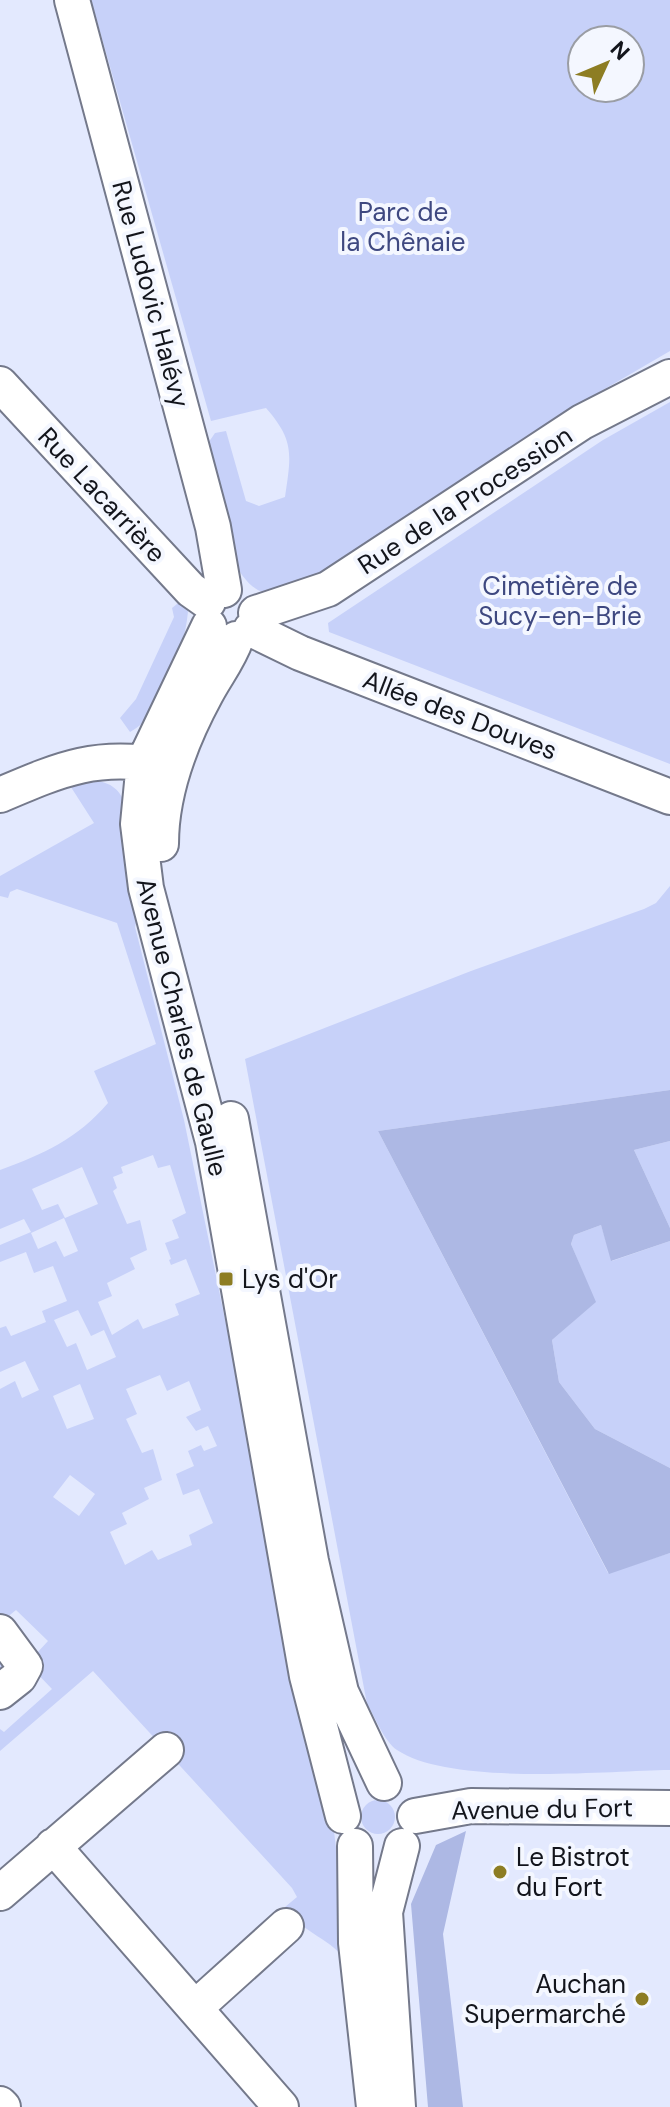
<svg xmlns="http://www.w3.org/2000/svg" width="670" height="2107" font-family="'DM Sans',sans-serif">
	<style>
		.green { fill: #c7d1f9; fill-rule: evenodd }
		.forest { fill: #adb8e4 }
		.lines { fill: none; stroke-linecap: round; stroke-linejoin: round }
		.minor-casing { stroke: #74798b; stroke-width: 38 }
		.minor { stroke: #fff; stroke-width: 34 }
		.poi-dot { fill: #8d7d23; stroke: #f4f7ff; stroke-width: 3 }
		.labels { text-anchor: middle; stroke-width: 8; stroke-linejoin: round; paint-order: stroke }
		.park-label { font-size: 26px; fill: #3e4880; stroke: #f4f7ff }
		.street-label { font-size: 26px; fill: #13151c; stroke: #f4f7ff }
		.poi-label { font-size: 26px; fill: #13151c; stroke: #f4f7ff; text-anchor: start }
	</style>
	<rect width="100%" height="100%" fill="#e3e9fe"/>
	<path class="green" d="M 91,0 L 670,0 L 670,351 L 560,415 L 325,570 L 319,580 C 304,584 286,593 271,593 C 227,594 211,485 202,452 L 215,433 L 226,431 L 246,501 L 259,506 L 285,497 C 291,455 295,441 266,408 L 211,421 ZM 582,40 L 630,40 L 630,88 L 582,88 Z
		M 670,402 L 670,764 L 329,632 L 328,623 L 603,440 Z
		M 182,600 L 188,611 C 185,647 164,715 130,732 L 120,718 L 136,699 L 174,617 L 172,608 Z
		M 93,780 C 112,783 120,789 126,807 L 138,916 L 135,927 L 184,1120 L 278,1577 L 329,1789 L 350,1966 C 332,1937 303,1935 285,1907 L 297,1897 L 292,1888 L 93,1671 L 0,1751 L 0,1729 L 4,1732 L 52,1689 L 30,1666 L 0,1695 L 0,1648 L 25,1666 L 48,1641 L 16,1610 L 0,1623 L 0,1389 L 15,1381 L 22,1398 L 39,1390 L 25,1361 L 0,1372 L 0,1328 L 6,1326 L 11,1336 L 46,1322 L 42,1311 L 67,1301 L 53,1266 L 34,1273 L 26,1252 L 0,1262 L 0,1245 L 31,1232 L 24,1219 L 0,1229 L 0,1170 C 44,1154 77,1139 108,1103 L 94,1071 L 156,1044 L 117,923 L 17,889 L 10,892 L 8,898 L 0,896 L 0,876 L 94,823 L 69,784 ZM 153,1155 L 158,1168 L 170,1165 L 186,1213 L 172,1220 L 179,1238 L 165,1243 L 171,1259 L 169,1260 L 171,1265 L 186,1259 L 200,1294 L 175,1304 L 179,1315 L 143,1329 L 138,1319 L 112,1335 L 98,1302 L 112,1296 L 107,1283 L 135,1269 L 130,1258 L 147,1250 L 140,1220 L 127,1224 L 113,1191 L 117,1188 L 113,1177 L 123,1173 L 121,1167 ZM 82,1167 L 98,1204 L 65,1218 L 58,1204 L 42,1210 L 32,1189 ZM 64,1218 L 78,1251 L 64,1257 L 56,1241 L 38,1249 L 31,1233 ZM 78,1310 L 91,1336 L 104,1330 L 116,1357 L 87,1370 L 76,1343 L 67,1347 L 54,1320 ZM 160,1375 L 167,1391 L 189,1381 L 201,1410 L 186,1417 L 196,1431 L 208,1426 L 217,1446 L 204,1451 L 201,1445 L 188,1451 L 194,1466 L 176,1474 L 183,1495 L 199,1489 L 213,1523 L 189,1535 L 192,1545 L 158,1560 L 152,1550 L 125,1565 L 110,1532 L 127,1524 L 122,1513 L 149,1499 L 144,1488 L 162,1480 L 153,1449 L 142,1453 L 126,1419 L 137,1414 L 126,1389 ZM 80,1384 L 94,1419 L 67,1429 L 53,1396 ZM 70,1475 L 95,1494 L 79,1516 L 53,1497 Z
		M 670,886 L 670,1090 L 378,1131 L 608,1573 L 670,1553 L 670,1770 C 603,1771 451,1786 397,1750 C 384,1741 375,1717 367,1704 L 245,1059 L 471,971 L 644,909 L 656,903 Z
		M 670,1141 L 670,1228 L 634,1150 Z
		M 601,1225 L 612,1261 L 670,1241 L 670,1468 L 595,1429 L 559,1382 L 552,1340 L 595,1302 L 571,1244 L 574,1235 Z
		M361 1817a17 17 0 1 1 34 0a17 17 0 1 1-34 0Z"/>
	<path class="forest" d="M 670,1090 L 670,1141 L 634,1150 L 670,1228 L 670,1241 L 611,1261 L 601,1225 L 574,1235 L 571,1244 L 596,1302 L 552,1340 L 559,1382 L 595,1429 L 670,1468 L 670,1553 L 609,1574 L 378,1131 Z
		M 466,1831 L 443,1934 L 463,2107 L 428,2107 L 411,1904 L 436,1845 Z"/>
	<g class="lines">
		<defs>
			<path id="minor" d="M 72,0 L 213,527 L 224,590
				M 0,384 L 191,590 L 208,602
				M 256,613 L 328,589 L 582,422 L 670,377
				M 209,626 L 144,762 L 138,824 L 146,888 L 213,1142 L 307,1676 L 343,1816
				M 251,629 L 300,653 L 670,797
				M 0,795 C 61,769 97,753 165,766
				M 161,844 C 161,791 181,740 206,694 C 216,675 229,659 236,639
				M 231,1119 L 311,1561 L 341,1692 L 384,1783
				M 0,1632 L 25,1666 L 19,1677 L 0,1692
				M 415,1816 L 471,1806 L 670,1808
				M 53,1846 L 281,2107
				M 355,1846 L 356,1943 L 374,2107
				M 0,1893 L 166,1750
				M 195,2008 L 286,1926
				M 0,2104 L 3,2107
				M 398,2107 L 385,1912 L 402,1846"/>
		</defs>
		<use href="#minor" class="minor-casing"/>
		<use href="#minor" class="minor"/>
	</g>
	<g class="poi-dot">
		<rect x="218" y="1271" width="16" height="16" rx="4"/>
		<circle cx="500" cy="1872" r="8"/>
		<circle cx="642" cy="1999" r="8"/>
	</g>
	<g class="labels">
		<g class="park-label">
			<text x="403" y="221">Parc de<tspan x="403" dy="30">la Chênaie</tspan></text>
			<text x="560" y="595">Cimetière de<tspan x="560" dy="30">Sucy-en-Brie</tspan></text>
		</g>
		<g class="street-label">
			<text transform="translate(151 294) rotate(75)" y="9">Rue Ludovic Halévy</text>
			<text transform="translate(102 495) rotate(47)" y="9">Rue Lacarrière</text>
			<text transform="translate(465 500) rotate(-33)" y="9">Rue de la Procession</text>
			<text transform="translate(460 715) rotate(21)" y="9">Allée des Douves</text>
			<text transform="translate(182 1027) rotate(76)" y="9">Avenue Charles de Gaulle</text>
			<text transform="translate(542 1809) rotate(-1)" y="9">Avenue du Fort</text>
		</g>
		<g class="poi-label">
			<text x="242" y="1288">Lys d'Or</text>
			<text x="516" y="1866">Le Bistrot<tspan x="516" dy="30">du Fort</tspan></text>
			<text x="626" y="1993" text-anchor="end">Auchan<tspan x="626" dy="30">Supermarché</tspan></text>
		</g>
	</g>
	<g transform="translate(606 64) rotate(46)"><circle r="38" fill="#f4f7ff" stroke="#9a9da4" stroke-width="2"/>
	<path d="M0-6L14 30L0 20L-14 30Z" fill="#8d7d23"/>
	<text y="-12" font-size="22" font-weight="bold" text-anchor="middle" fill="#13151c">N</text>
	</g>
</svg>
